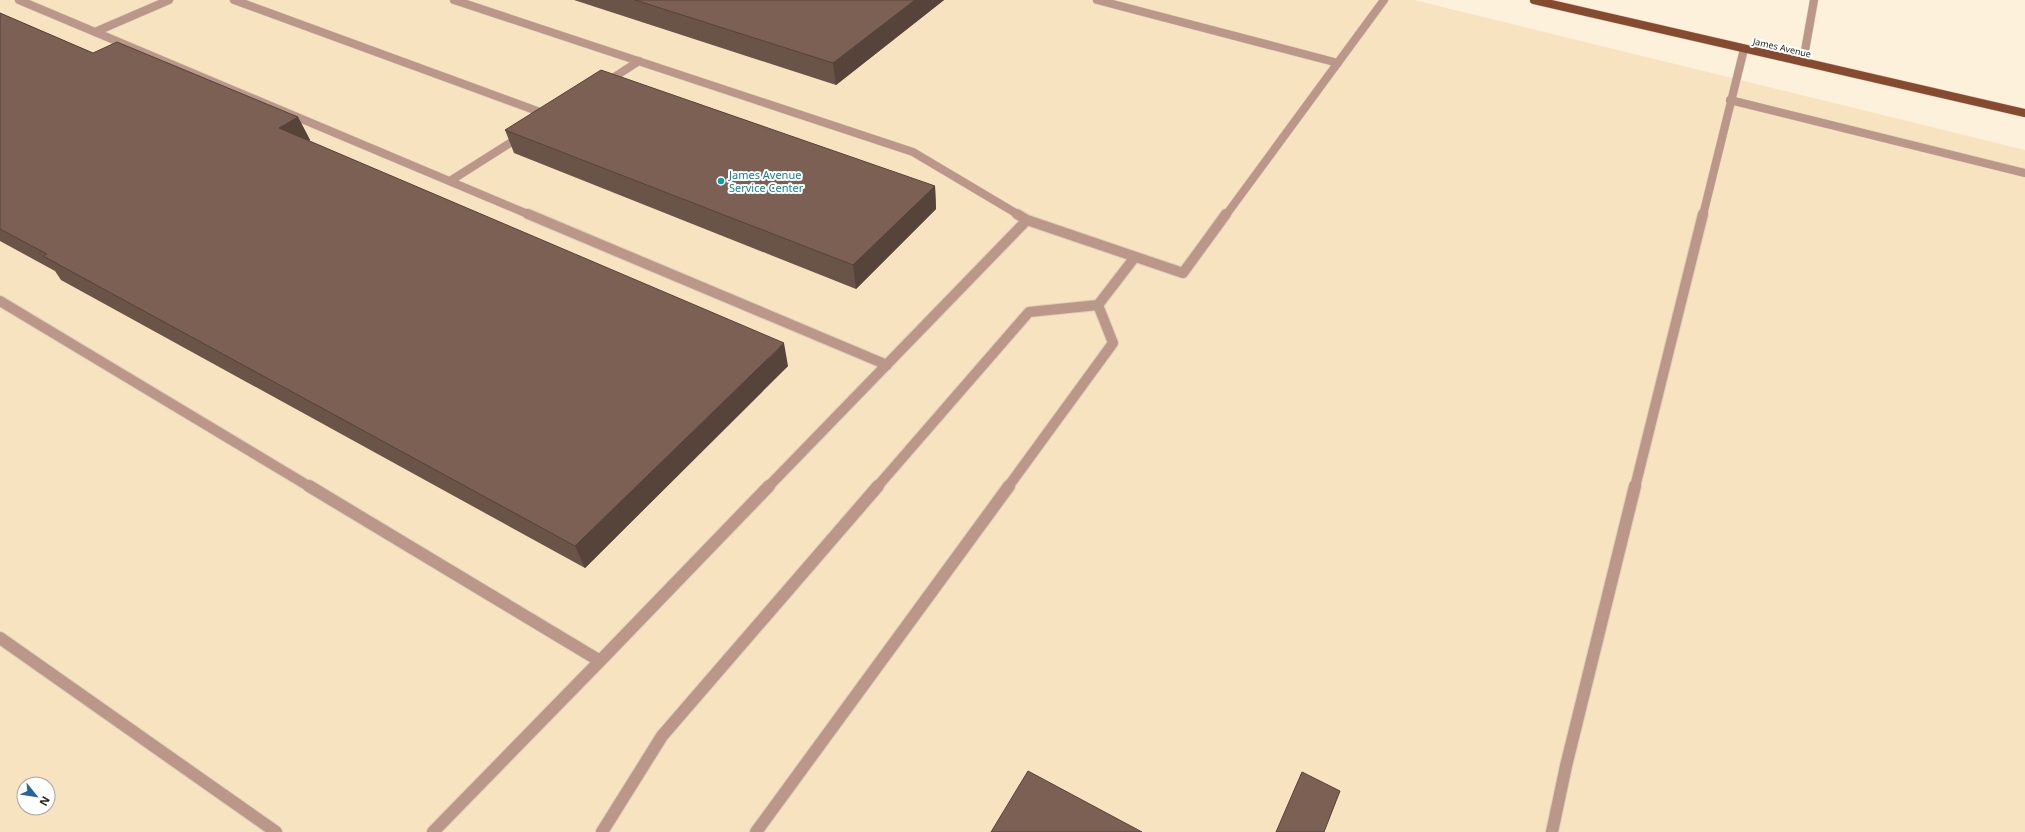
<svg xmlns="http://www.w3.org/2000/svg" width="2025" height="832" font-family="'Noto Sans',sans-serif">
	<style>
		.built { fill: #f8e3c0; fill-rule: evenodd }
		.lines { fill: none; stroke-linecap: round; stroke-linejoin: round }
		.minor-far2-casing { stroke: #dbcfbb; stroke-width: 9 }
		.minor-far1-casing { stroke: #dbcfbb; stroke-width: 12 }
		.minor-casing { stroke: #dbcfbb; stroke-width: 14 }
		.major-casing { stroke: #dbcfbb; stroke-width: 9 }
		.minor-far2 { stroke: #ba9788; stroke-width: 8 }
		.minor-far1 { stroke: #ba9788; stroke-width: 10 }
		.minor { stroke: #ba9788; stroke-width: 12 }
		.major { stroke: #854a2f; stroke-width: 8 }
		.wall { fill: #6a5347 }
		.shaded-wall { fill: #56433a }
		.building { fill: #7b6053; stroke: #56433a }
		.culture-dot { fill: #0f9aa8; stroke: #fff; stroke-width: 1.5 }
		.labels { text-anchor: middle; stroke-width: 4; stroke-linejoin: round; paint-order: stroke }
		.far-street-label { font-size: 9px; fill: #231d13; stroke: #fff }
		.culture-label { font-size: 11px; fill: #0d838f; stroke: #fff; text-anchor: start }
	</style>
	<rect width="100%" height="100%" fill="#fef1db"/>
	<path class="built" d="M 0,0 L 1414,0 L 2025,150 L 2025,832 L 0,832 ZM 24,784 L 48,784 L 48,808 L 24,808 Z"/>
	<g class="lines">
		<defs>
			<path id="minor-far2" d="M 19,0 L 530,215
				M 234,0 L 548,115
				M 454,0 L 913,152 L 1019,215
				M 1097,0 L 1338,63
				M 95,32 L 169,0
				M 1803,62 L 1814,0
				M 605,83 L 639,61
				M 1730,100 L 2025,173
				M 450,181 L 521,136
				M 1226,215 L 1384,0
				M 1703,215 L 1744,49"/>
			<path id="minor-far1" d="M 528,214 L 887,365
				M 1017,214 L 1027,220
				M 0,301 L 310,487
				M 768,487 L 1027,220 L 1183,273 L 1226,214
				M 877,487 L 1029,312 L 1098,305 L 1135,257
				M 1008,487 L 1113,343 L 1098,305
				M 1635,487 L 1703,214"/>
			<path id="minor" d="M 309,486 L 600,661 L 769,486
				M 0,638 L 276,832
				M 433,832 L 600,661
				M 602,832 L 662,736 L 878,486
				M 756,832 L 1009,486
				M 1552,832 L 1566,766 L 1635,486"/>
			<path id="major" d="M 1534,0 L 2025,113"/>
		</defs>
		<use href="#minor-far2" class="minor-far2-casing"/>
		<use href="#minor-far1" class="minor-far1-casing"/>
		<use href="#minor" class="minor-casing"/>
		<use href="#major" class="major-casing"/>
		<use href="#minor-far2" class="minor-far2"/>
		<use href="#minor-far1" class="minor-far1"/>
		<use href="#minor" class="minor"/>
		<use href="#major" class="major"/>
	</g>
	<path class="wall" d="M 574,0 L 944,0 L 836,85 Z
		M 0,13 L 93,53 L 298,117 L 310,140 L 309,141 L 788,366 L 585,568 L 61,280 L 55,271 L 0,241 Z
		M 505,130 L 935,186 L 936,209 L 856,289 L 514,153 Z"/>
	<path class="shaded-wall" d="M 915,0 L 944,0 L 836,85 L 833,63 Z
		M 298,117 L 310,140 L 291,151 L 279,128 Z
		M 935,186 L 936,209 L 856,289 L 853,265 Z
		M 784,343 L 788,366 L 585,568 L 575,546 Z"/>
	<path class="building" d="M 635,0 L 915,0 L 833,63 Z
		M 0,13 L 93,53 L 117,42 L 298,117 L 279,128 L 784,343 L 575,546 L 43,256 L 47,254 L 0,229 Z
		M 601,70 L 935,186 L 853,265 L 505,130 Z
		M 1028,771 L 1142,832 L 991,832 Z
		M 1302,772 L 1340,791 L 1324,832 L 1276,832 Z"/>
	<circle class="culture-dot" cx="721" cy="181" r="4"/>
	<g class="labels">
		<g class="far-street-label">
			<text transform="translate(1782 48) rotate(13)" y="3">James Avenue</text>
		</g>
		<g class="culture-label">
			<text x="729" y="179">James Avenue<tspan x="729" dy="13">Service Center</tspan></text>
		</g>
	</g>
	<g transform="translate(36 796) rotate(120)"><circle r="19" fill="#ffffff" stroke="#a7a5a1"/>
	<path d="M0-3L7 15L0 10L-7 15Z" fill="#23669c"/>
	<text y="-6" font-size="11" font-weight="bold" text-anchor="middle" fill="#231d13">N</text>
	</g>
</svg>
